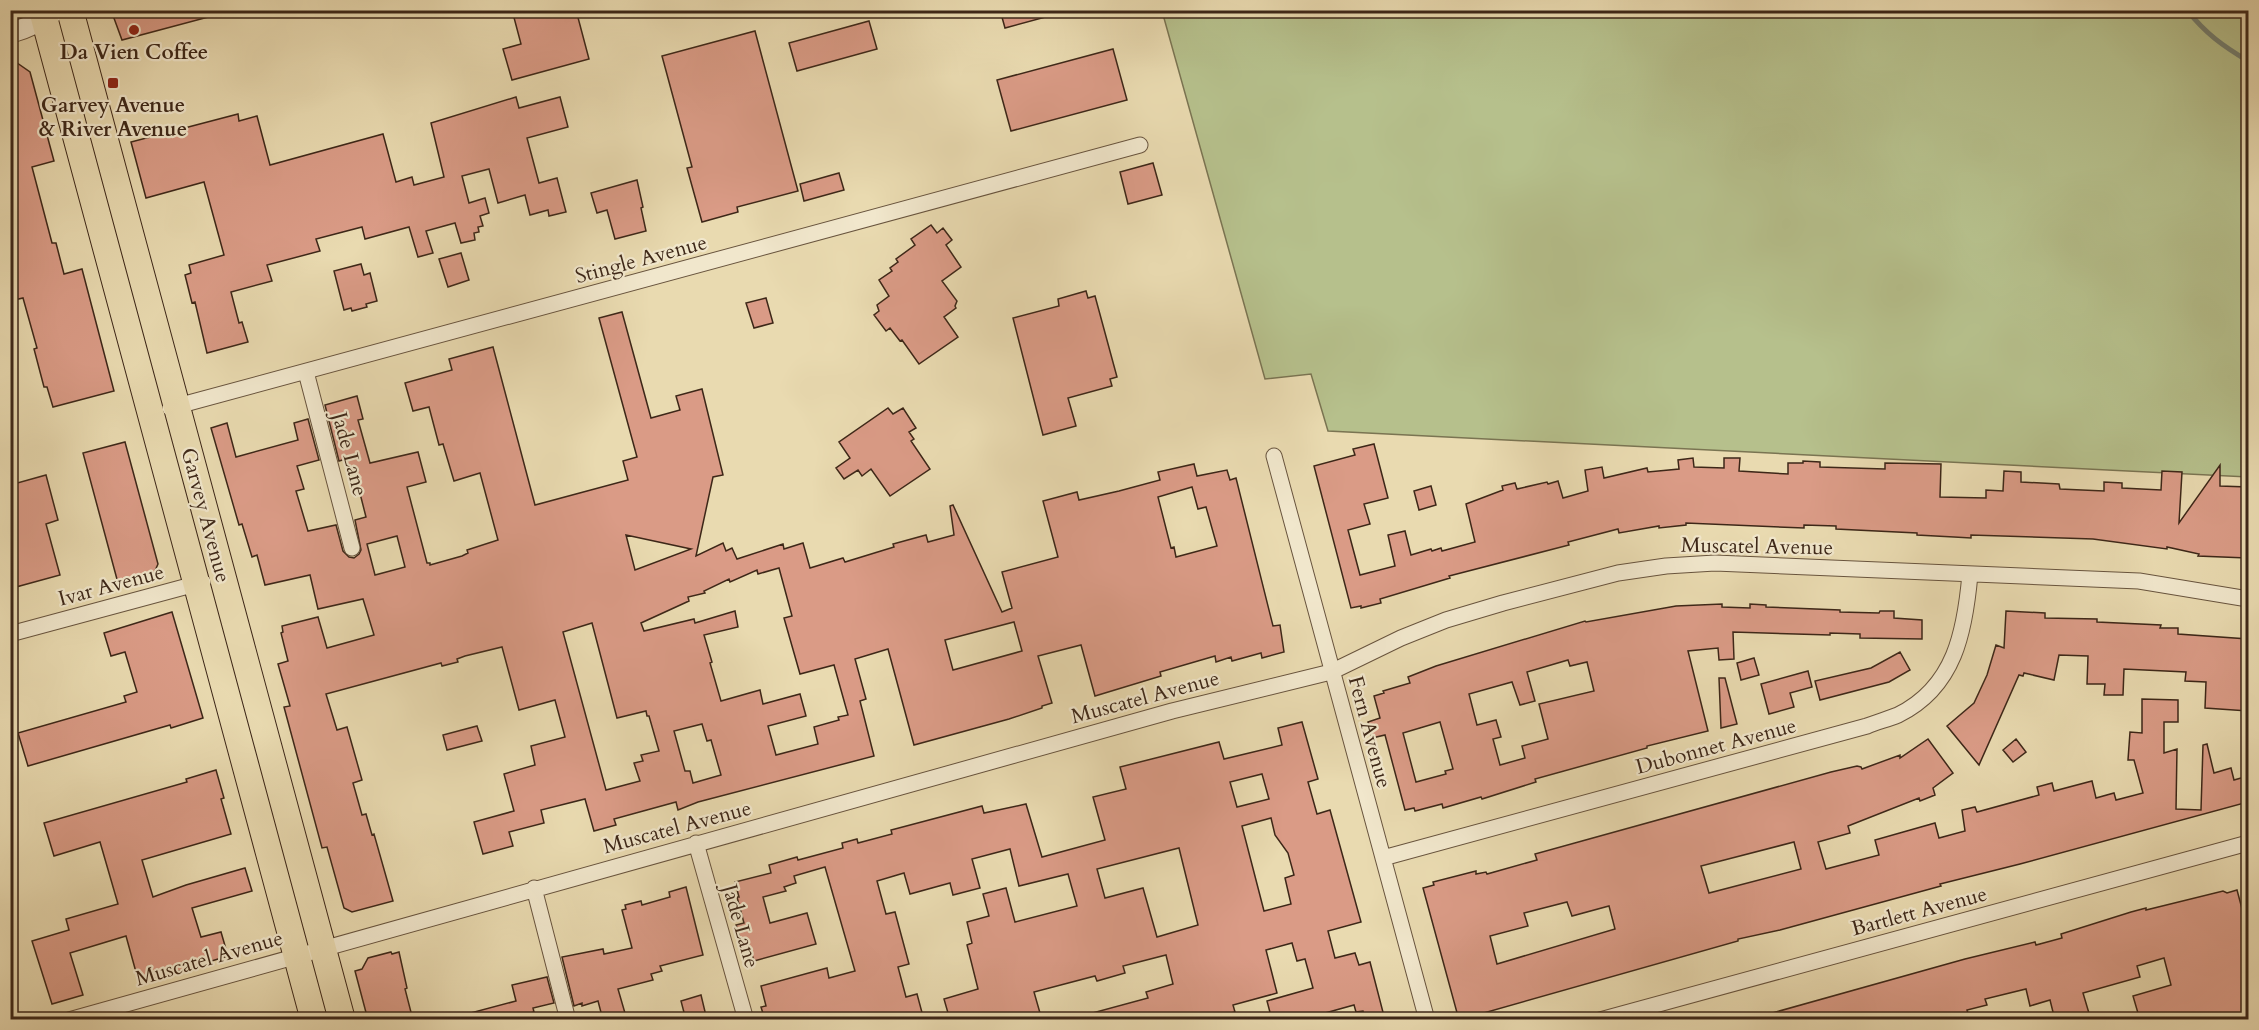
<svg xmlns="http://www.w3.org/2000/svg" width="2259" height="1030" font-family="Cardo,serif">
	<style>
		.green { fill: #b6c08c; stroke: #7a7452; stroke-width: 1.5 }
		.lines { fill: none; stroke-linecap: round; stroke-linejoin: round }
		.stream { stroke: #737f72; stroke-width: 5 }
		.building { fill: #da9b86; stroke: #3d2718; stroke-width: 1.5; fill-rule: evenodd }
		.minor-casing { stroke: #68543e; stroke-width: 17 }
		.tertiary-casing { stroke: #68543e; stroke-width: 22 }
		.primary-casing { stroke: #3d2718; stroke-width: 28 }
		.minor { stroke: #f1e7cc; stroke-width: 15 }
		.tertiary { stroke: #f1e7cc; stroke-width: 20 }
		.primary { stroke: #e9dab0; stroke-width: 26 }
		.poi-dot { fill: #8f2418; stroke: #f1e7cc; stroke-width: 2 }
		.labels { text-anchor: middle; stroke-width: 4.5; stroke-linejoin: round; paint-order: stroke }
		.poi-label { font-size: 21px; font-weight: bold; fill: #3d2718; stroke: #f1e7cc }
		.street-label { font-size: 21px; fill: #3d2718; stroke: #f1e7cc }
	</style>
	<rect width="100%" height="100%" fill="#e9dab0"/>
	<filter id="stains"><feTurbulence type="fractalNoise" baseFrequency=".00333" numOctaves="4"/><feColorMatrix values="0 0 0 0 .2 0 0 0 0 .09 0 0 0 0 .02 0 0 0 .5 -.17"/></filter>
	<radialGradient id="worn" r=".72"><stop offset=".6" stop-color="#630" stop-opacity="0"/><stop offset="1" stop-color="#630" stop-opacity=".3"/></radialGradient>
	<path class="green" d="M 1162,11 L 2248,11 L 2248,477 L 1328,431 L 1311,374 L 1265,379 Z"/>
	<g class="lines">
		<path class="stream" d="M 2187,10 C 2206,34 2223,46 2248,61"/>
	</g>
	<path class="building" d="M 111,10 L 215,10 L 216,15 L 122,40 Z
		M 512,10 L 576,10 L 589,59 L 512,80 L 503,49 L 521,44 Z
		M 1000,10 L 1052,10 L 1053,15 L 1005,28 Z
		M 869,21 L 877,49 L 797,71 L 789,43 Z
		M 755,31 L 798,191 L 737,207 L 738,212 L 702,222 L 687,168 L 692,167 L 662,56 Z
		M 1113,49 L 1127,100 L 1011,131 L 997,80 Z
		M 10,58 L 30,72 L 54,161 L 32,167 L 52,243 L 56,243 L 64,274 L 82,269 L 114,391 L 53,407 L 47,387 L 44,387 L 34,349 L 37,348 L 23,298 L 10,301 Z
		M 516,97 L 519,108 L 560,97 L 568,127 L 527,138 L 539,183 L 557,178 L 566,212 L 549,216 L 548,210 L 530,215 L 525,195 L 498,203 L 489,169 L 462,176 L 469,203 L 485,198 L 489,213 L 480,216 L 483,226 L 478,227 L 479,232 L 474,233 L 475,240 L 461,243 L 455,223 L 426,231 L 433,253 L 418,257 L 409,227 L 365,239 L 362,227 L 316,239 L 320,251 L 267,265 L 272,281 L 231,292 L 239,323 L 242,322 L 248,342 L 207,353 L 195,302 L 192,303 L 185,275 L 191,273 L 189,265 L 224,255 L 204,182 L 146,198 L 131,142 L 238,114 L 239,121 L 257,116 L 270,165 L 383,134 L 396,182 L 412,177 L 414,185 L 444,177 L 431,123 Z
		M 1153,163 L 1162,195 L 1128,204 L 1120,172 Z
		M 839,173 L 844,190 L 804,201 L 800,184 Z
		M 637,180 L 643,207 L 641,208 L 646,231 L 615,239 L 607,210 L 597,213 L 591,193 Z
		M 931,225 L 937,233 L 943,228 L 952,240 L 946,245 L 961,267 L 942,281 L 957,301 L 955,306 L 956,308 L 944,317 L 958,337 L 919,364 L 902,340 L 900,341 L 890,328 L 886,331 L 874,315 L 879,311 L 877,305 L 889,296 L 879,280 L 892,271 L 890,268 L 898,262 L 896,259 L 915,245 L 911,239 Z
		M 461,253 L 469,280 L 448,287 L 439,259 Z
		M 361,264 L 364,275 L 370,273 L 377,301 L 366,304 L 367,307 L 352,311 L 351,308 L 344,310 L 334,271 Z
		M 1086,291 L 1088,298 L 1095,296 L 1117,377 L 1110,379 L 1112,386 L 1068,398 L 1076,426 L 1043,435 L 1013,318 L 1059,306 L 1058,299 Z
		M 766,298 L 773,323 L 754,328 L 746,303 Z
		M 622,312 L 651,418 L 680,410 L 676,396 L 702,389 L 723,475 L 713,477 L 696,556 L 723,543 L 726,551 L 732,548 L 737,559 L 783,544 L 784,549 L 803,543 L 810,568 L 843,558 L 845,562 L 894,547 L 893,544 L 926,535 L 928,542 L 954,535 L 950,506 L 953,505 L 1002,612 L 1012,608 L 1002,572 L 1058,557 L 1043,501 L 1077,492 L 1079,500 L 1119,491 L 1160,480 L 1158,472 L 1194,464 L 1197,476 L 1227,470 L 1230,480 L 1236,478 L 1273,626 L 1280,625 L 1284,652 L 1262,658 L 1261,653 L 1232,661 L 1231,657 L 1216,662 L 1215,656 L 1160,672 L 1161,676 L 1095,696 L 1081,645 L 1038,656 L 1052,703 L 1042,706 L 1042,708 L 1009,719 L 914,745 L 888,649 L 855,659 L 866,699 L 860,701 L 874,756 L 698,802 L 678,810 L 676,802 L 614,819 L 616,825 L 594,831 L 585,799 L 541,810 L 544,823 L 509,832 L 513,846 L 483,854 L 474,822 L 514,811 L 504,774 L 535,765 L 531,746 L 565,737 L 555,700 L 519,710 L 502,647 L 465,656 L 457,659 L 458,662 L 442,666 L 441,663 L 326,694 L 337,730 L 347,727 L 362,780 L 353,783 L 362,815 L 366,814 L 372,835 L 374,834 L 393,901 L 352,912 L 344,908 L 327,847 L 322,848 L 284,707 L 290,706 L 278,664 L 288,661 L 281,633 L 283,632 L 282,626 L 318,617 L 327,648 L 374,635 L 363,599 L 318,609 L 310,575 L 265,585 L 257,555 L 252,557 L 242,524 L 239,525 L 211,428 L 227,423 L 236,457 L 298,440 L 294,423 L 308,419 L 319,460 L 297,466 L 304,489 L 296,491 L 308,531 L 336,525 L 343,551 L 349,557 L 354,558 L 359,554 L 361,550 L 355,520 L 366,517 L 353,466 L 348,467 L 346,459 L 339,461 L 325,405 L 357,396 L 363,419 L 358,420 L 370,463 L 418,452 L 426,482 L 407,487 L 427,563 L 430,563 L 430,565 L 462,556 L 468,553 L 467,550 L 498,540 L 480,473 L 454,481 L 443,444 L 439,445 L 429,407 L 413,411 L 405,383 L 452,370 L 449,359 L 493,347 L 535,505 L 628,480 L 623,461 L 637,457 L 599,318 ZM 1192,487 L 1198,509 L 1206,507 L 1217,546 L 1176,557 L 1174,547 L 1171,548 L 1158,497 ZM 626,535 L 691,549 L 635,570 ZM 397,536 L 405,567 L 375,575 L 367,544 ZM 779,568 L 792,616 L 784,618 L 800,674 L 834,665 L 848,715 L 838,717 L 839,720 L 814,727 L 818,744 L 776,755 L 768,726 L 806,716 L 800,694 L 763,704 L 760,690 L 721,701 L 710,663 L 712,662 L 704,635 L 738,627 L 735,611 L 695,623 L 694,619 L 644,631 L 641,623 L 689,601 L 688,597 L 705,593 L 704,591 L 729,579 L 730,582 L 757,570 L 758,574 ZM 1014,622 L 1022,651 L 953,670 L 945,640 ZM 592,623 L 617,718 L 646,711 L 647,716 L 649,716 L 659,751 L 641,755 L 643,761 L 634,763 L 640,781 L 606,790 L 563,632 ZM 702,724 L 707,741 L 711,740 L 721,775 L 693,783 L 690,771 L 685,771 L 674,731 Z
		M 888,408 L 893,414 L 903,408 L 916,428 L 909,432 L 914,439 L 911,441 L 930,469 L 890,496 L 871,469 L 862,476 L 858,470 L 844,479 L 836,468 L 850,458 L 839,442 Z
		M 125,442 L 158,564 L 154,573 L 118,583 L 83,453 Z
		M 1374,444 L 1388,498 L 1364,504 L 1370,524 L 1348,530 L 1360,575 L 1395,566 L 1388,535 L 1405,531 L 1411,555 L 1431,549 L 1432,551 L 1441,548 L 1442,551 L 1475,542 L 1466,504 L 1503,490 L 1502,486 L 1515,483 L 1517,489 L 1547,482 L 1548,484 L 1558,481 L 1563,498 L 1588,491 L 1585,470 L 1602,467 L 1604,478 L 1647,468 L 1648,472 L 1679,469 L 1678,460 L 1693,458 L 1694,467 L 1724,468 L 1724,458 L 1740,458 L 1739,471 L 1788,474 L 1788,463 L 1803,463 L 1803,461 L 1820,462 L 1820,467 L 1885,469 L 1885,463 L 1941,464 L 1940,497 L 1986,498 L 1986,490 L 2003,491 L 2004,471 L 2021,472 L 2021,482 L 2059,484 L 2060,489 L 2104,491 L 2104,482 L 2122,483 L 2122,488 L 2161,490 L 2162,471 L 2182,472 L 2179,523 L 2220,465 L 2220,486 L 2248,487 L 2248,555 L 2247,558 L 2198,556 L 2199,554 L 2167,547 L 2167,549 L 2093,539 L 1971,535 L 1971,538 L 1954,537 L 1917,535 L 1917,533 L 1836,529 L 1836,526 L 1804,525 L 1804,528 L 1686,523 L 1686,525 L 1659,528 L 1659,526 L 1619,533 L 1618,529 L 1568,542 L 1569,545 L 1449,576 L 1450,578 L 1380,599 L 1381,603 L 1361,608 L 1361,606 L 1351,608 L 1314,466 L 1355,455 L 1353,449 Z
		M 46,475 L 58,520 L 46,524 L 60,575 L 16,587 L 10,568 L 10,485 Z
		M 1431,486 L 1436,505 L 1419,510 L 1414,491 Z
		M 1722,604 L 1722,607 L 1750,608 L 1750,604 L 1766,605 L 1766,607 L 1840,610 L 1840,612 L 1879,613 L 1880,611 L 1894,611 L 1894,618 L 1922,620 L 1922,639 L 1860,638 L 1860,634 L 1830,633 L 1830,635 L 1733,632 L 1734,659 L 1719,660 L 1718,648 L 1688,651 L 1708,731 L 1647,746 L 1647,748 L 1535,779 L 1536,782 L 1482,799 L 1481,797 L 1443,808 L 1442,804 L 1415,811 L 1414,808 L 1405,810 L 1385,735 L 1372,738 L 1368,722 L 1380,718 L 1374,696 L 1384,693 L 1383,691 L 1410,683 L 1408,677 L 1436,666 L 1585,621 L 1586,622 L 1676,606 ZM 1568,660 L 1570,666 L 1587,662 L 1594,691 L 1539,704 L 1548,739 L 1522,746 L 1525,758 L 1500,765 L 1493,739 L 1501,737 L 1496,720 L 1477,725 L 1469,694 L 1512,682 L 1520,705 L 1535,701 L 1527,672 ZM 1440,722 L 1453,769 L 1445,771 L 1446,774 L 1416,782 L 1403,733 Z
		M 2006,611 L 2045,613 L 2045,618 L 2097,619 L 2097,622 L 2161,625 L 2160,628 L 2178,628 L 2178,634 L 2248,639 L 2248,711 L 2205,708 L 2206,682 L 2185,681 L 2186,672 L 2124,669 L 2123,695 L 2104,695 L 2105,684 L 2087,684 L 2088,656 L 2059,655 L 2054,680 L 2024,673 L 2023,676 L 2019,675 L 1979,765 L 1947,726 L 1974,703 L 1987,675 L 1996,645 L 2004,648 Z
		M 172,612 L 203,718 L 171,728 L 170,725 L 28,766 L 18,733 L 126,702 L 124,696 L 137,692 L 125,652 L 111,656 L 104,633 Z
		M 1900,652 L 1910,670 L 1889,682 L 1820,700 L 1815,681 L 1871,668 Z
		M 1754,658 L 1759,675 L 1741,680 L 1737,663 Z
		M 1808,671 L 1812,687 L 1790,693 L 1794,707 L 1769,714 L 1761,684 Z
		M 1719,678 L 1725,678 L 1737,724 L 1721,728 Z
		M 2142,699 L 2178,700 L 2178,722 L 2164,722 L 2164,753 L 2177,749 L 2176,809 L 2201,810 L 2203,745 L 2207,744 L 2214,773 L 2231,768 L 2234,780 L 2248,776 L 2248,802 L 2020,864 L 1940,884 L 1941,886 L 1780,930 L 1738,939 L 1738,941 L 1459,1020 L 1423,888 L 1434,885 L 1433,882 L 1476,871 L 1476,874 L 1486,872 L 1487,874 L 1537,860 L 1535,854 L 1831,772 L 1857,766 L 1861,767 L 1862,769 L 1900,755 L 1900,758 L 1928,739 L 1953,773 L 1933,788 L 1935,795 L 1920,801 L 1919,798 L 1848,826 L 1850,833 L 1818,842 L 1826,869 L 1879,855 L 1875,840 L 1935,823 L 1939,838 L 1965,831 L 1962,810 L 1975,807 L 1977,812 L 2039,795 L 2037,787 L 2052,783 L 2054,791 L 2092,781 L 2096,798 L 2114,793 L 2116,800 L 2143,793 L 2134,760 L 2128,760 L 2130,732 L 2142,733 ZM 1794,842 L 1801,869 L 1709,893 L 1701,866 ZM 1567,902 L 1572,916 L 1609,906 L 1615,929 L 1497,964 L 1490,936 L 1528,926 L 1524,913 Z
		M 1302,722 L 1318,779 L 1308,782 L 1317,814 L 1330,810 L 1361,922 L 1328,931 L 1335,958 L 1355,953 L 1359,965 L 1370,962 L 1385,1020 L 1365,1020 L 1363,1011 L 1356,1012 L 1354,1005 L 1300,1020 L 1272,1020 L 1267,1001 L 1313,988 L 1305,959 L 1297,961 L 1292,943 L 1266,950 L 1277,993 L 1233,1005 L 1235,1012 L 1205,1020 L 1086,1020 L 1085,1015 L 1148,998 L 1146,992 L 1173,984 L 1166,955 L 1123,966 L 1125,973 L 1097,981 L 1095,976 L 1034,992 L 1042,1020 L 950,1020 L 944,999 L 978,989 L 967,945 L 972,943 L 967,922 L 989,916 L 983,894 L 1006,888 L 1015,922 L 1077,906 L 1068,874 L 1019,886 L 1010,849 L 972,859 L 980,888 L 953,895 L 950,883 L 910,894 L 904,873 L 877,881 L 886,914 L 895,912 L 909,964 L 898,967 L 906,997 L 917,994 L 924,1020 L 765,1020 L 761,1007 L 766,1006 L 761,986 L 827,968 L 829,978 L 855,971 L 825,867 L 794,876 L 796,883 L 784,887 L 786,891 L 763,897 L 770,923 L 807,913 L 816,944 L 754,961 L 747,939 L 741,941 L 736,925 L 744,923 L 737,897 L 739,897 L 735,882 L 771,873 L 769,865 L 797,857 L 798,860 L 843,848 L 842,843 L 857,839 L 858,843 L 892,834 L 891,830 L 895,829 L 982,806 L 984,813 L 1026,804 L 1042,857 L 1105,840 L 1093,797 L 1126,789 L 1120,767 L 1219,742 L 1224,759 L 1282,745 L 1278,728 ZM 1262,774 L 1269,799 L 1237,807 L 1230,782 ZM 1271,818 L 1275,835 L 1288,853 L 1294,875 L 1285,878 L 1291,904 L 1264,911 L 1242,826 ZM 1179,848 L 1198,925 L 1157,937 L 1143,888 L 1105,898 L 1097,869 Z
		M 477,726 L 482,741 L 447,750 L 443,735 Z
		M 2016,739 L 2026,752 L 2013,762 L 2003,750 Z
		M 216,770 L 224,798 L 221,799 L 231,834 L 142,860 L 153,897 L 186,885 L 245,868 L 252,891 L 192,908 L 201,937 L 221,932 L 228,956 L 139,983 L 126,936 L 70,953 L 83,995 L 52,1004 L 32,941 L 69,930 L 66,919 L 118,904 L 100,842 L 54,856 L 44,823 L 187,782 L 186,779 Z
		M 686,887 L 703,955 L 660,966 L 662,971 L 651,974 L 653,980 L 618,989 L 627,1020 L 603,1020 L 598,1001 L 582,1006 L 582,1003 L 574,1006 L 562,957 L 603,949 L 604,954 L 632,948 L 622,910 L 626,909 L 625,905 L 641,901 L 642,905 L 670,897 L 669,892 Z
		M 2237,890 L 2245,920 L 2248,919 L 2248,1020 L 2140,1020 L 2133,996 L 2171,985 L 2164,958 L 2137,966 L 2140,977 L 2083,993 L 2091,1020 L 2055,1020 L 2050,1000 L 2030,1006 L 2026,989 L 1985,999 L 1987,1005 L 1967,1010 L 1970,1020 L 1765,1020 L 1765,1015 L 1965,959 L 2035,942 L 2036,945 L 2062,938 L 2061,934 L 2131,912 L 2146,908 L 2146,910 L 2223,891 L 2227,893 Z
		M 391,952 L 392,954 L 399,952 L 407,988 L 405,989 L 413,1020 L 368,1020 L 355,971 L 362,969 L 368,958 Z
		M 547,977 L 554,1003 L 533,1008 L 534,1012 L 517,1017 L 518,1020 L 464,1020 L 463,1015 L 516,1001 L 512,985 Z
		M 701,995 L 707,1020 L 686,1020 L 681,1001 Z"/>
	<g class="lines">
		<defs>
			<path id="minor" d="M 306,372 L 352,548
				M 170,408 L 1140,145
				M 1274,456 L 1427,1020
				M 10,634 L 203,582
				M 696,843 L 746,1020
				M 1383,858 L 1867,726 C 1877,722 1888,719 1898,715 C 1955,687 1965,631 1970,574
				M 534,888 L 568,1020
				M 69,1020 L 1172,711 L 1331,672 L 1401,638 L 1446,620 L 1503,603 L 1618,573 L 1666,566 L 1715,563 L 2139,581 L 2248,599
				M 1600,1020 L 2248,843"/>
			<path id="tertiary" d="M 10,33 C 28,28 42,22 56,10"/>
			<path id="primary" d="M 42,10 L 314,1020
				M 70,10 L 342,1020"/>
		</defs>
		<use href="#minor" class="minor-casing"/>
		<use href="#tertiary" class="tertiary-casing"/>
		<use href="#primary" class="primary-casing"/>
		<use href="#minor" class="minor"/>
		<use href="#tertiary" class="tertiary"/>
		<use href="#primary" class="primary"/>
	</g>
	<g class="poi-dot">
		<circle cx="134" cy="30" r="6"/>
		<rect x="107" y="77" width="12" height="12" rx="3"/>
	</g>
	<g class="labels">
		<g class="poi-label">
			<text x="134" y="59">Da Vien Coffee</text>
			<text x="113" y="112">Garvey Avenue<tspan x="113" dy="24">&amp; River Avenue</tspan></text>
		</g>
		<g class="street-label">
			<text transform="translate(641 259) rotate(-15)" y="7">Stingle Avenue</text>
			<text transform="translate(350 454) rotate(75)" y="7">Jade Lane</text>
			<text transform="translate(206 515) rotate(75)" y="7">Garvey Avenue</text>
			<text transform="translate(1757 546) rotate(1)" y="7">Muscatel Avenue</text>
			<text transform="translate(111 585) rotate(-15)" y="7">Ivar Avenue</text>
			<text transform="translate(1145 697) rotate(-15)" y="7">Muscatel Avenue</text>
			<text transform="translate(1370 732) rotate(75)" y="7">Fern Avenue</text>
			<text transform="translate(1716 746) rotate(-15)" y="7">Dubonnet Avenue</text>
			<text transform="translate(677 827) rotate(-15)" y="7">Muscatel Avenue</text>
			<text transform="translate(1919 911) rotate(-15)" y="7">Bartlett Avenue</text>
			<text transform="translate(741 926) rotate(74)" y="7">Jade Lane</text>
			<text transform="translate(209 958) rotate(-16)" y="7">Muscatel Avenue</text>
		</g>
	</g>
	<rect width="2259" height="1030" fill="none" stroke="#e9dab0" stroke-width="36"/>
	<rect x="12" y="12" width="2235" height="1006" fill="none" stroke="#3d2718" stroke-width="3"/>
	<rect x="18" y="18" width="2223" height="994" fill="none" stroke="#3d2718" stroke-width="1.5"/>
	<rect width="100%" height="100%" filter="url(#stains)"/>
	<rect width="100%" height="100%" fill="url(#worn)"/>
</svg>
